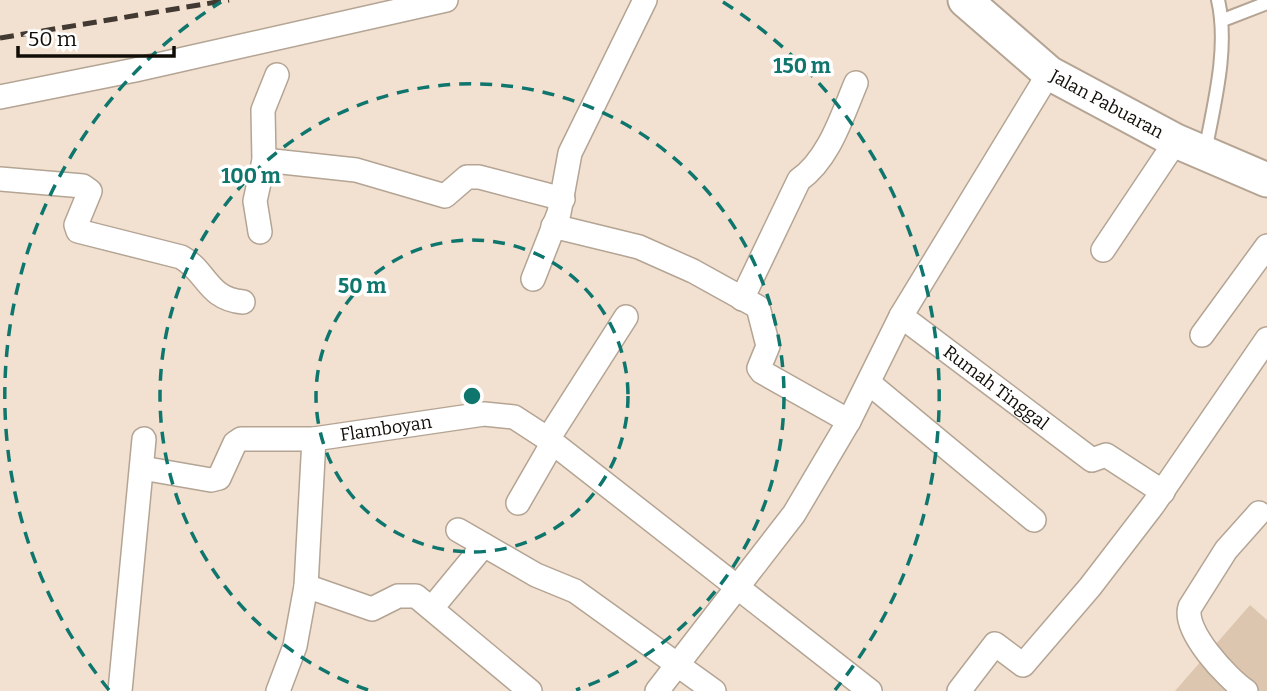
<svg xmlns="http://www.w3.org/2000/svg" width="1267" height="691" font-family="Bitter,serif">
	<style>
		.green { fill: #ddc6af }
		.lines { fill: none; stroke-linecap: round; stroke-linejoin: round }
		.lane-casing { stroke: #b4a494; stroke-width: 16 }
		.street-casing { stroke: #b4a494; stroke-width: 26 }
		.secondary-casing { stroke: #b4a494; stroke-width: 37 }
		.lane { stroke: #fff; stroke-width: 12 }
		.street { stroke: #fff; stroke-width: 23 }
		.secondary { stroke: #fff; stroke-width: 33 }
		.rail { stroke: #423a32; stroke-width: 5; stroke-dasharray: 14 7; stroke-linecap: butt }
		.ring { fill: none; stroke: #0f766e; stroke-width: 3.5; stroke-dasharray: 12 9 }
		.labels { text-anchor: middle; stroke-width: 7; stroke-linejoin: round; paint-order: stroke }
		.street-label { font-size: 18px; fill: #110c06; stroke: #fff }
		.centre { fill: #0f766e; stroke: #fff; stroke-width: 3.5 }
		.ring-label { font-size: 21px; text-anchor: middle; font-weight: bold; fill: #0f766e; stroke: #fff; stroke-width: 7; stroke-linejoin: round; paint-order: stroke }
	</style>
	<rect width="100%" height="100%" fill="#f2e1d0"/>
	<path class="green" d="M 1250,605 L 1267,620 L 1267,691 L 1175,691 Z"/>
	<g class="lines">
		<defs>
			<path id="lane" d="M 1223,20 L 1267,3
				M 1205,152 C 1214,104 1229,48 1218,0"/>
			<g id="street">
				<path d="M 0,97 L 135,70 L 446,0"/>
				<path d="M 264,160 L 356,170 L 445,196 L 467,177 L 479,177 L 563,199"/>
				<path d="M 0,179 L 83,186 L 90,191 L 76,225 L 78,231 L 181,257 C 207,271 207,299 243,302"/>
				<path d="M 553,226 L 639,247 L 693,271 L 758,307 L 768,346 L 759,368 L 762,372 L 849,421"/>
				<path d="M 260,232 L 255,201 L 264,160 L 263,110 L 277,75"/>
				<path d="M 1103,250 L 1176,141"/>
				<path d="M 533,279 L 559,213 L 570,153 L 645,0"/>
				<path d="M 742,299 L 799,180 C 829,159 842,116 856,83"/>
				<path id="s1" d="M 901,316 L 1092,460 L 1106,455 L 1163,492"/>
				<path d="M 1202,335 L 1267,246"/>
				<path d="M 869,383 L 1034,520"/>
				<path d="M 548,439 L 626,317"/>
				<path d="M 142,468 L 211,480 L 219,478 L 235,443 L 241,439 L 314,439"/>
				<path d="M 518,503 L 552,444"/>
				<path d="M 458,530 L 536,575 L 575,591 L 714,691"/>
				<path d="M 306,586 L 372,609 L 398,596 L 416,596 L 530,691"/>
				<path d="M 432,608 L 484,545"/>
				<path d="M 120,691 L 144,439"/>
				<path id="s2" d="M 278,691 L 295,646 L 306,586 L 314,439 L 484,414 L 514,417 L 548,439 L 870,691"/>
				<path d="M 657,691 L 794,514 L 849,421 L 901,316 L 1049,73"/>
				<path d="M 959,691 L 995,644 L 1023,665 L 1090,587 L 1153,505 L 1267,339"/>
				<path d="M 1246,691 C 1227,678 1182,630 1190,607 L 1226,550 L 1259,513"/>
			</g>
			<g id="secondary">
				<path id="s3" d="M 965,0 L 1049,73 L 1176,141 L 1267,180"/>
			</g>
		</defs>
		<use href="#lane" class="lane-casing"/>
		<use href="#street" class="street-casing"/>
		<use href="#secondary" class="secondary-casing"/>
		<use href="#lane" class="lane"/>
		<use href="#street" class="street"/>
		<use href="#secondary" class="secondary"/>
		<path class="rail" d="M 0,38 L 229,0"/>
	</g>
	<g class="ring">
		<circle cx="472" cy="396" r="156"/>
		<path d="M368 690A312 312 0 1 1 576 690"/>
		<path d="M109 690A467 467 0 0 1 221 2M723 2A467 467 0 0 1 835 690"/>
	</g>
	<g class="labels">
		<g class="street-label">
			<text dy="6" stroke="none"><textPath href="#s3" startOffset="177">Jalan Pabuaran</textPath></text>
			<text dy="6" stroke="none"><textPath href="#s1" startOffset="119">Rumah Tinggal</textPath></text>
			<text dy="6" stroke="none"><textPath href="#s2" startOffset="329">Flamboyan</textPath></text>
		</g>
	</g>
	<circle cx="472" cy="396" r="10" class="centre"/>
	<g class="ring-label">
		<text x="802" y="73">150 m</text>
		<text x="251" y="183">100 m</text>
		<text x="362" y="293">50 m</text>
	</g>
	<path d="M18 46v10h156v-10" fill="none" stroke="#110c06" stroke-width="3.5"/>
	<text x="28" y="46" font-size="21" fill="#110c06" stroke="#ffffff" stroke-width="5" paint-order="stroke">50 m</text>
</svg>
